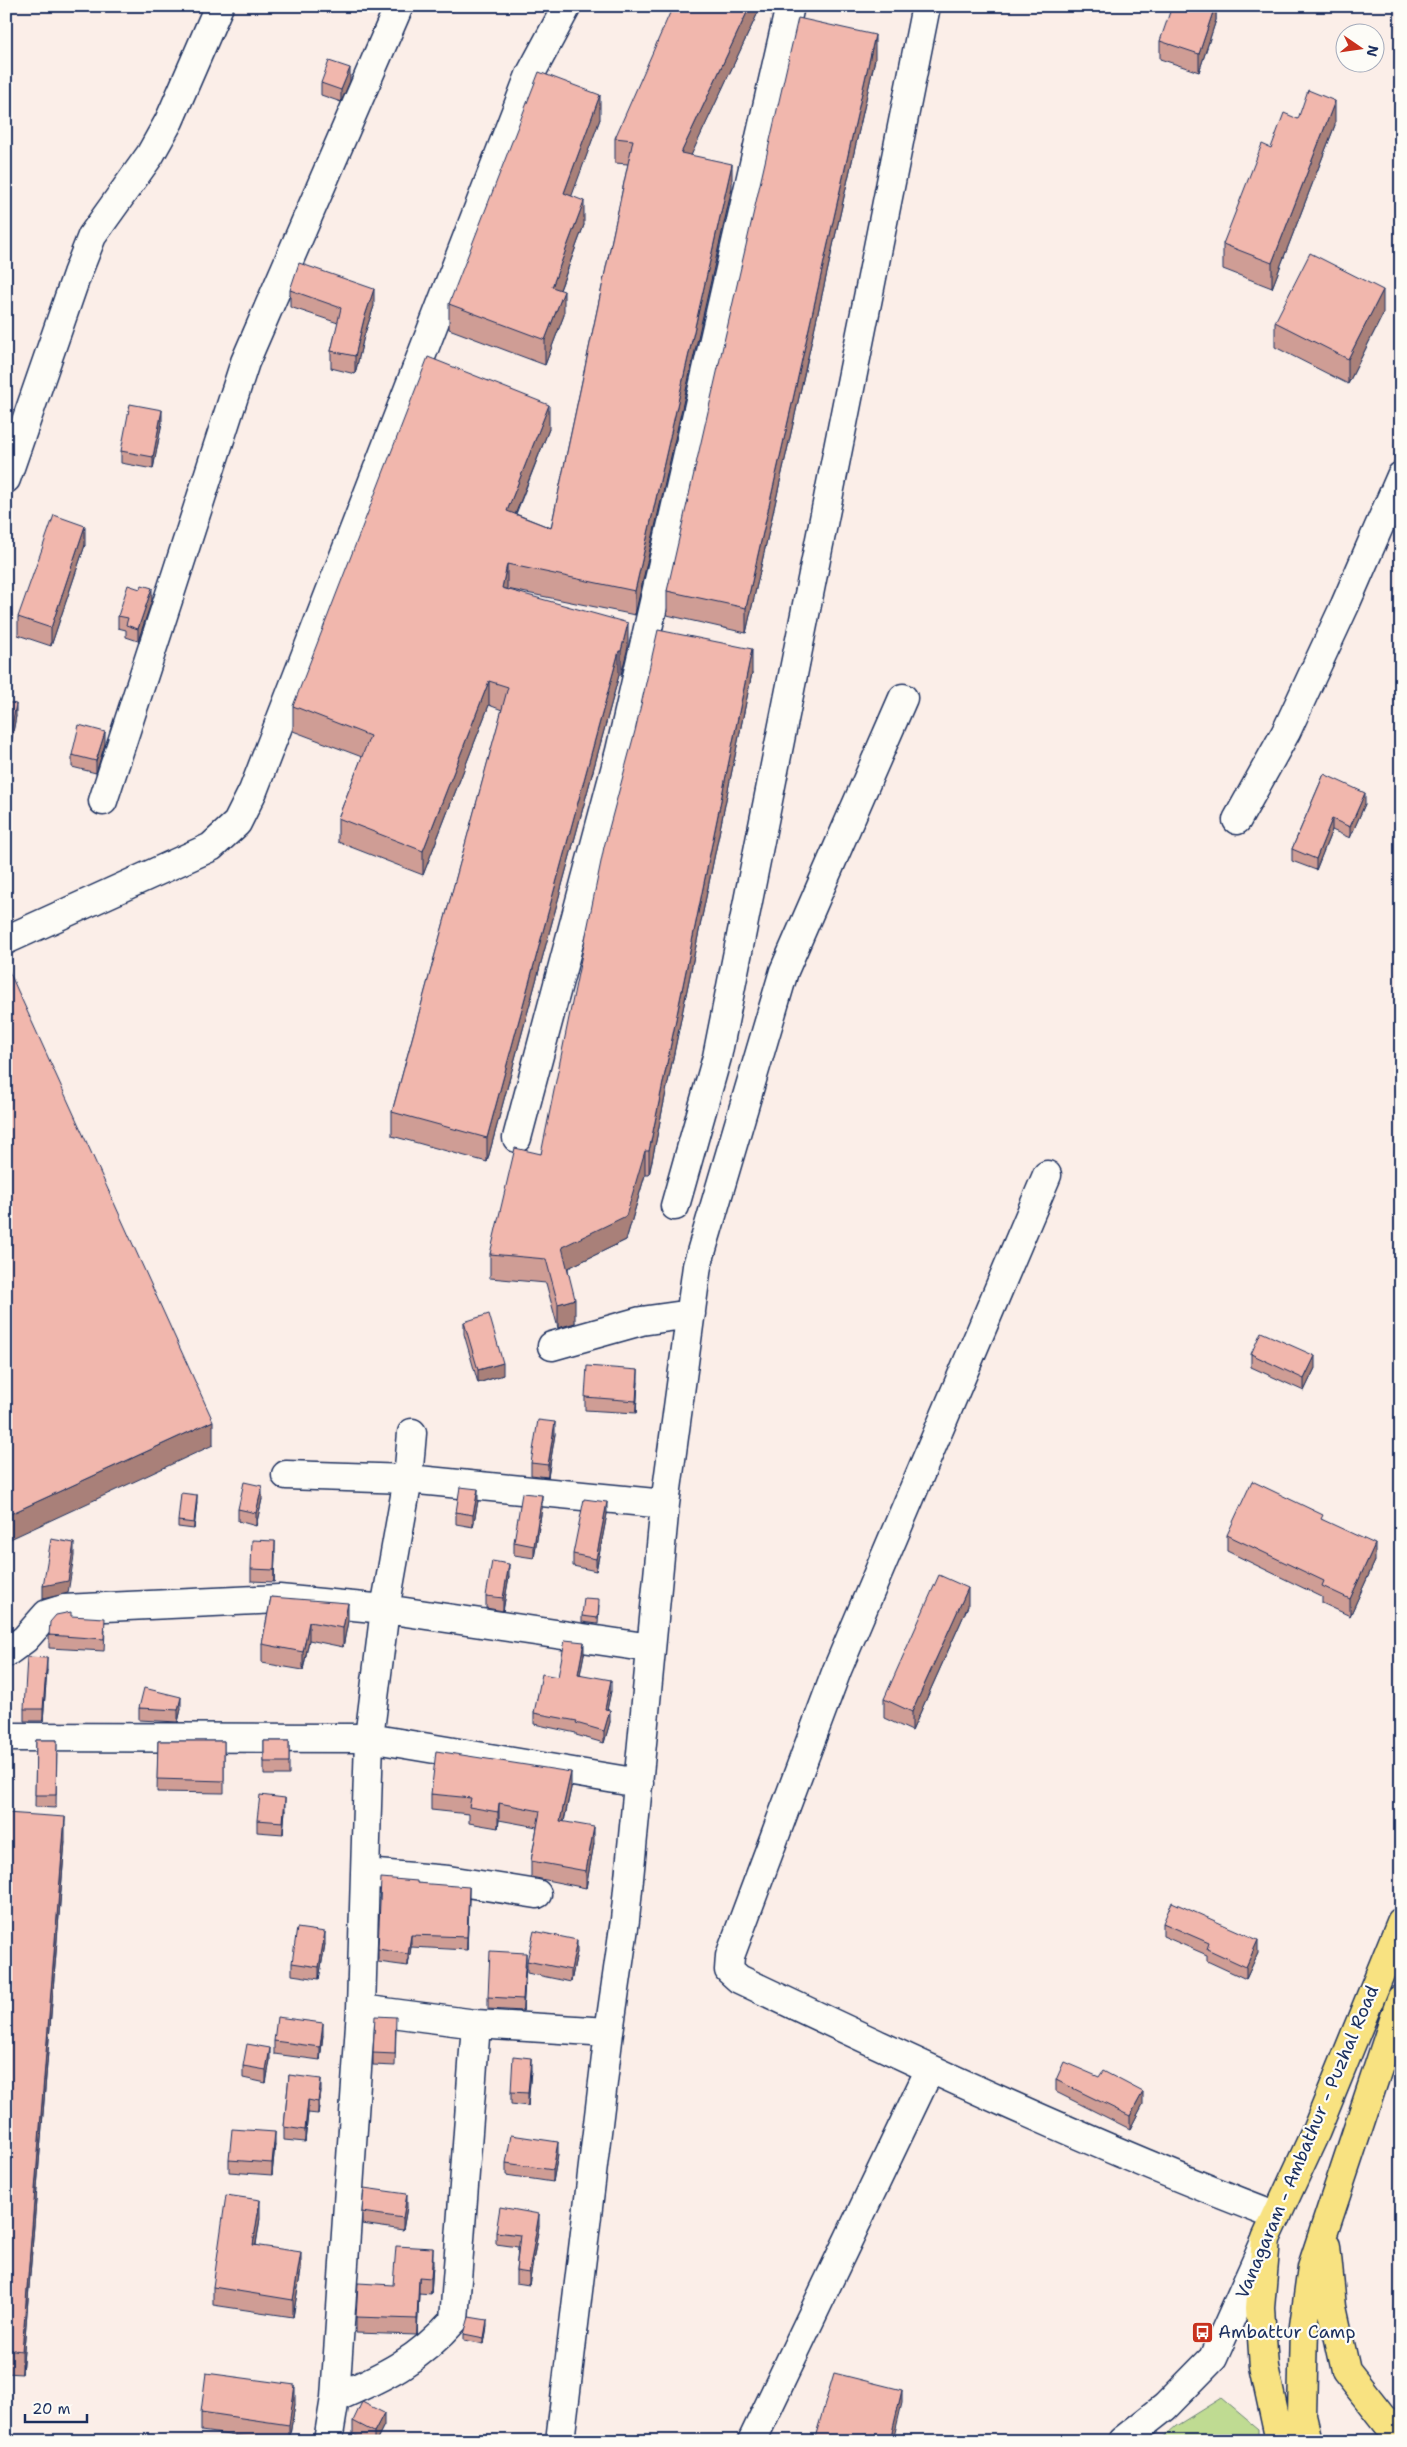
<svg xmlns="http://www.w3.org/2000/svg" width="1407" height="2447" font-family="'Shantell Sans',sans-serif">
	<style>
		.green { fill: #bfdb92; stroke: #6d8578 }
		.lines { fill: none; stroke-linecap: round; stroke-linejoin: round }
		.minor-casing { stroke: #1b2f5e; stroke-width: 31 }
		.major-casing { stroke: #1b2f5e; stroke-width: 31 }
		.minor { stroke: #fdfcf7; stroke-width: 28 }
		.major { stroke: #f8e281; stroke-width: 28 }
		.wall { fill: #cf9d95; stroke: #1b2f5e }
		.shaded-wall { fill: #a98079; stroke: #1b2f5e }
		.building { fill: #f1b7ad; stroke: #1b2f5e }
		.labels { text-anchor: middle; stroke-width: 4.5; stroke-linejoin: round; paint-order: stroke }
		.street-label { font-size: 18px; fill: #1b2f5e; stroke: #fdfcf7 }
		.poi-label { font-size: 18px; fill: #1b2f5e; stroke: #fdfcf7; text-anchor: start }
	</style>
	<rect width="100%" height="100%" fill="#fbeee8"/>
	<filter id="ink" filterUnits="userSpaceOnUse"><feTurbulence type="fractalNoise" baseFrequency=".02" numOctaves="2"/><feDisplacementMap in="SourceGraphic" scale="10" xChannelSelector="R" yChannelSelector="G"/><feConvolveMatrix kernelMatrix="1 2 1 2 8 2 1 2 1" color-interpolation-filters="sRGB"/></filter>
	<g filter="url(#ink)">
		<path class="green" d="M 1221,2398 L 1258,2429 L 1258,2441 L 1159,2441 L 1176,2426 Z"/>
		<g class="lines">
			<defs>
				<path id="minor" d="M 6,479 L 77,274 L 92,236 L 150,155 L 169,121 L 219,6
					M 103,801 L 245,362 L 399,6
					M 1237,820 L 1286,732 L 1345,605 L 1401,476
					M 6,940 L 211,847 L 237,823 L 253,791 L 530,75 L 567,6
					M 517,1138 L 620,751 L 790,6
					M 1047,1175 L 837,1670 L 730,1956 L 729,1970 L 739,1979 C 916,2063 1093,2146 1277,2216
					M 675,1206 L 717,1057 L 926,6
					M 552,1346 L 641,1321 L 691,1314
					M 286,1475 L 408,1479 L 665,1504
					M 6,1653 L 25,1639 L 47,1614 L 63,1609 L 279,1599 L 385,1609 L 651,1648
					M 6,1737 L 369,1738 L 639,1783
					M 365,1873 L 448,1880 L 537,1894
					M 361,2009 L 476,2024 L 609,2032
					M 335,2398 C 383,2377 418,2361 454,2320 L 476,2024
					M 328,2441 L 335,2398 L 361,2009 L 369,1738 L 385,1609 L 408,1479 L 412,1433
					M 560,2441 L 609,2032 L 625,1920 L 665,1504 L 697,1266 L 784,971 L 903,698
					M 752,2441 L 930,2069
					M 1122,2441 L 1165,2407 L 1213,2358 L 1264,2244"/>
				<path id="major" d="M 1326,2246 L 1332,2307 L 1346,2371 L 1395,2433 L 1401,2436
					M 1280,2441 L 1264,2367 L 1260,2308 L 1266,2239 L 1316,2131 L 1401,1922
					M 1308,2441 L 1302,2416 L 1304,2326 L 1312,2267 L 1401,1999"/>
			</defs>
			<use href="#minor" class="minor-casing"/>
			<use href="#major" class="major-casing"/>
			<use href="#minor" class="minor"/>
			<use href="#major" class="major"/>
		</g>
		<path class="wall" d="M 431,6 L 454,6 L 453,11 Z
			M 761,6 L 691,155 L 732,188 L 635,615 L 507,589 L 507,590 L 628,647 L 621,675 L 619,675 L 487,1162 L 392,1136 L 392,1112 L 502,710 L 489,705 L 423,875 L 338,842 L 338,818 L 362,757 L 293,731 L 293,706 L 549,429 L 516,514 L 551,528 L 628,164 L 615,163 L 615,138 Z
			M 1216,6 L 1216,20 L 1199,72 L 1160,59 L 1160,41 Z
			M 875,59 L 746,633 L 667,615 L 667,591 Z
			M 350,81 L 341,102 L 321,95 L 321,83 Z
			M 600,119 L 571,196 L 584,225 L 560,290 L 564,315 L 545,365 L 449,329 L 449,304 Z
			M 1298,119 L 1335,125 L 1272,288 L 1223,269 L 1223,244 L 1271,148 Z
			M 290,290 L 374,306 L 364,336 L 355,374 L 331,368 L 331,351 L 338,323 L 290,307 Z
			M 1383,314 L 1348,384 L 1275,347 L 1275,322 Z
			M 162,422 L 153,469 L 121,463 L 121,451 Z
			M 85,545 L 51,646 L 18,635 L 18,617 Z
			M 152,600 L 138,641 L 126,637 L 126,630 L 118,628 L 118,616 Z
			M 752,673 L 649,1175 L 645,1175 L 626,1240 L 568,1268 L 575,1323 L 558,1328 L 546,1283 L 490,1278 L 490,1254 L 541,1154 Z
			M 6,702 L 16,716 L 10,748 L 6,747 Z
			M 105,744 L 96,773 L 72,767 L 72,755 Z
			M 1324,774 L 1365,804 L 1350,838 L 1332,830 L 1316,870 L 1292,861 L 1292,849 Z
			M 464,1322 L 503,1375 L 478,1383 L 464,1334 Z
			M 1251,1354 L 1315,1368 L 1304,1391 L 1251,1367 Z
			M 638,1382 L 636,1413 L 585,1410 L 585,1397 Z
			M 555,1434 L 548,1477 L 531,1475 L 531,1463 Z
			M 262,1499 L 256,1526 L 238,1521 L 238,1509 Z
			M 478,1501 L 473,1527 L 456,1524 L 456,1512 Z
			M 197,1502 L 194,1529 L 178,1527 L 178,1521 Z
			M 542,1508 L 534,1558 L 514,1555 L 514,1542 Z
			M 607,1514 L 596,1571 L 573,1566 L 573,1554 Z
			M 1323,1520 L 1375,1561 L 1350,1616 L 1322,1603 L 1322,1597 L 1227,1551 L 1227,1535 Z
			M 275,1554 L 274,1582 L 251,1581 L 251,1569 Z
			M 509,1576 L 503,1611 L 486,1608 L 486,1596 Z
			M 271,1597 L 348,1621 L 343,1647 L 309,1640 L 303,1670 L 262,1663 L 262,1644 Z
			M 599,1605 L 598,1624 L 582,1622 L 582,1616 Z
			M 968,1606 L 912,1731 L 884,1718 L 884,1699 Z
			M 105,1630 L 104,1651 L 49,1648 L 49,1635 Z
			M 584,1654 L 580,1674 L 611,1691 L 607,1709 L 610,1722 L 604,1743 L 576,1735 L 576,1733 L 534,1724 L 534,1713 L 558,1677 Z
			M 47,1670 L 43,1721 L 24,1721 L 24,1709 Z
			M 139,1708 L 181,1709 L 178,1722 L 139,1720 Z
			M 36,1740 L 57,1740 L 56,1808 L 35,1807 Z
			M 158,1741 L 224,1741 L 224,1793 L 157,1792 Z
			M 264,1741 L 289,1741 L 289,1775 L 264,1775 Z
			M 571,1788 L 564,1822 L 594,1843 L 586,1888 L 531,1877 L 531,1861 L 537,1827 L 499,1820 L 498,1828 L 469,1823 L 469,1814 L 431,1810 L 431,1794 Z
			M 285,1810 L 283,1834 L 257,1832 L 257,1820 Z
			M 6,1813 L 65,1841 L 22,2374 L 6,2373 Z
			M 417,1883 L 469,1899 L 467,1950 L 411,1947 L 408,1966 L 378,1962 L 378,1949 Z
			M 1163,1923 L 1258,1953 L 1246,1979 L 1207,1961 L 1207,1955 L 1163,1936 Z
			M 325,1944 L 319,1979 L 292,1975 L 292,1963 Z
			M 577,1952 L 571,1982 L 527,1973 L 527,1961 Z
			M 526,1965 L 523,2011 L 488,2009 L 488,1997 Z
			M 396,2029 L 395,2066 L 373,2065 L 373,2053 Z
			M 323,2035 L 320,2060 L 274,2054 L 274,2041 Z
			M 270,2060 L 266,2083 L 243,2078 L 243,2066 Z
			M 531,2070 L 528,2106 L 511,2104 L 511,2092 Z
			M 289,2075 L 321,2091 L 318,2114 L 308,2113 L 305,2142 L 284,2140 L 284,2127 Z
			M 1056,2080 L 1143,2104 L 1130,2129 L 1056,2092 Z
			M 275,2144 L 272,2175 L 229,2172 L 229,2160 Z
			M 558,2154 L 553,2182 L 506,2175 L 506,2163 Z
			M 407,2207 L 403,2230 L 362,2224 L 362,2212 Z
			M 260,2218 L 256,2245 L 301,2270 L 293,2317 L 213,2305 L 213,2287 Z
			M 539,2226 L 529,2285 L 516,2283 L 516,2271 L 518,2247 L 496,2244 L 496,2232 Z
			M 433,2265 L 431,2294 L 419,2293 L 417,2335 L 356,2333 L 356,2317 L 393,2285 Z
			M 487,2326 L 484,2344 L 464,2340 L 464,2334 Z
			M 295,2404 L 289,2441 L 272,2441 L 201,2431 L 201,2412 Z
			M 353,2421 L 384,2425 L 376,2441 L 367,2441 L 353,2434 Z"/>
		<path class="shaded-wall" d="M 750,6 L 761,6 L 681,177 L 681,153 Z
			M 1215,6 L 1216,6 L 1216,20 L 1199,72 L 1199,54 Z
			M 875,35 L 875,59 L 746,633 L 746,608 Z
			M 350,68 L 350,81 L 341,102 L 341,90 Z
			M 600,95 L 600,119 L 564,217 L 564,193 Z
			M 1335,101 L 1335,125 L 1272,288 L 1272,263 Z
			M 732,164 L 732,188 L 635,615 L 635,591 Z
			M 584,201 L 584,225 L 552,311 L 552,287 Z
			M 374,289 L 374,306 L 364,336 L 355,374 L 355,356 L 364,319 Z
			M 1383,290 L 1383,314 L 1348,384 L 1348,359 Z
			M 564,291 L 564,315 L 545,365 L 545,340 Z
			M 549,405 L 549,429 L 507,535 L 507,511 Z
			M 162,410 L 162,422 L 153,469 L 153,457 Z
			M 85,526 L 85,545 L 51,646 L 51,628 Z
			M 507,564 L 507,589 L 502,612 L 502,588 Z
			M 152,588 L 152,600 L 138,641 L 138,629 Z
			M 628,623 L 628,647 L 621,675 L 621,651 Z
			M 752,649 L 752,673 L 649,1175 L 649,1151 Z
			M 619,651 L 619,675 L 487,1162 L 487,1138 Z
			M 489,681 L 489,705 L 423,875 L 423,851 Z
			M 16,704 L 16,716 L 10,748 L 10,735 Z
			M 105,732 L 105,744 L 96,773 L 96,761 Z
			M 1365,793 L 1365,804 L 1350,838 L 1350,827 Z
			M 1332,819 L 1332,830 L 1316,870 L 1316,859 Z
			M 645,1151 L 645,1175 L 626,1240 L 562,1271 L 562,1247 Z
			M 575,1299 L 575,1323 L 558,1328 L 558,1304 Z
			M 1315,1356 L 1315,1368 L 1304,1391 L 1304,1379 Z
			M 503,1363 L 503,1375 L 478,1383 L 478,1370 Z
			M 638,1370 L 638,1382 L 636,1413 L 636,1401 Z
			M 213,1421 L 213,1445 L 6,1541 L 6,1516 Z
			M 555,1422 L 555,1434 L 548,1477 L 548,1465 Z
			M 262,1486 L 262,1499 L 256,1526 L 256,1513 Z
			M 478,1489 L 478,1501 L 473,1527 L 473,1515 Z
			M 197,1495 L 197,1502 L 194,1529 L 194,1523 Z
			M 542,1495 L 542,1508 L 534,1558 L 534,1546 Z
			M 607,1502 L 607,1514 L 596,1571 L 596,1559 Z
			M 275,1541 L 275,1554 L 274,1582 L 274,1570 Z
			M 74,1543 L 74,1556 L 68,1593 L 43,1599 L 43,1586 Z
			M 1375,1544 L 1375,1561 L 1350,1616 L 1350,1599 Z
			M 509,1564 L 509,1576 L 503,1611 L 503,1598 Z
			M 968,1588 L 968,1606 L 912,1731 L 912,1712 Z
			M 348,1603 L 348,1621 L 343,1647 L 343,1628 Z
			M 309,1622 L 309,1640 L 303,1670 L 303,1652 Z
			M 584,1642 L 584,1654 L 578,1685 L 578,1674 Z
			M 47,1658 L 47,1670 L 43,1721 L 43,1709 Z
			M 611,1680 L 611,1691 L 605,1720 L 605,1709 Z
			M 181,1697 L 181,1709 L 178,1722 L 178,1710 Z
			M 610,1710 L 610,1722 L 604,1743 L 604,1731 Z
			M 571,1772 L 571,1788 L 560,1838 L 560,1821 Z
			M 285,1798 L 285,1810 L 283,1834 L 283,1822 Z
			M 499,1803 L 499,1820 L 498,1828 L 498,1812 Z
			M 65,1817 L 65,1841 L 22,2374 L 22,2351 Z
			M 594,1827 L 594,1843 L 586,1888 L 586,1871 Z
			M 469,1887 L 469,1899 L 467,1950 L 467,1937 Z
			M 325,1932 L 325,1944 L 319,1979 L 319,1967 Z
			M 411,1935 L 411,1947 L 408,1966 L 408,1954 Z
			M 577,1940 L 577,1952 L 571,1982 L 571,1970 Z
			M 1258,1940 L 1258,1953 L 1246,1979 L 1246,1967 Z
			M 526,1953 L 526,1965 L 523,2011 L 523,1999 Z
			M 323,2023 L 323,2035 L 320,2060 L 320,2047 Z
			M 270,2048 L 270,2060 L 266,2083 L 266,2070 Z
			M 531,2058 L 531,2070 L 528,2106 L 528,2093 Z
			M 321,2079 L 321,2091 L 318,2114 L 318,2102 Z
			M 1143,2092 L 1143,2104 L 1130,2129 L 1130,2116 Z
			M 308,2100 L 308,2113 L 305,2142 L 305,2130 Z
			M 275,2132 L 275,2144 L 272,2175 L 272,2163 Z
			M 558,2142 L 558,2154 L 553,2182 L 553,2170 Z
			M 407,2194 L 407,2207 L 403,2230 L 403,2218 Z
			M 260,2200 L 260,2218 L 253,2262 L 253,2245 Z
			M 539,2214 L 539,2226 L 529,2285 L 529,2273 Z
			M 433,2248 L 433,2265 L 431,2294 L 431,2278 Z
			M 301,2252 L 301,2270 L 293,2317 L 293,2300 Z
			M 419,2277 L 419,2293 L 417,2335 L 417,2319 Z
			M 487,2320 L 487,2326 L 484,2344 L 484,2338 Z
			M 295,2385 L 295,2404 L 289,2441 L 289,2425 Z
			M 902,2390 L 902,2403 L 893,2441 L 890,2441 Z
			M 384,2413 L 384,2425 L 376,2441 L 374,2441 L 374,2432 Z"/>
		<path class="building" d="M 673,6 L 750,6 L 681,153 L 732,164 L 635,591 L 507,564 L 502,588 L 628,623 L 621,651 L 619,651 L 487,1138 L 392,1112 L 508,687 L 489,681 L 423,851 L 338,818 L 370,736 L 293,706 L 428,357 L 549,405 L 507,511 L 551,528 L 633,140 L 615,138 Z
			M 1172,6 L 1215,6 L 1199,54 L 1160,41 Z
			M 798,18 L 875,35 L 746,608 L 667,591 Z
			M 329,61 L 350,68 L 341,90 L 321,83 Z
			M 539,72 L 600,95 L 564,193 L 584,201 L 552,287 L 564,291 L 545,340 L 449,304 Z
			M 1308,90 L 1335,101 L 1272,263 L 1223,244 L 1262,144 L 1271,148 L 1284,113 L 1298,119 Z
			M 1310,253 L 1383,290 L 1348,359 L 1275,322 Z
			M 299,263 L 374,289 L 364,319 L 355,356 L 331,351 L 341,308 L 290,290 Z
			M 130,404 L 162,410 L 153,457 L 121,451 Z
			M 54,515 L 85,526 L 51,628 L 18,617 Z
			M 128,585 L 140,589 L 142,585 L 152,588 L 138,629 L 126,625 L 128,618 L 118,616 Z
			M 658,630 L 752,649 L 649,1151 L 645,1151 L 626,1216 L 562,1247 L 575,1299 L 558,1304 L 546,1259 L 490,1254 L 515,1148 L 541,1154 L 604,847 L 635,731 Z
			M 6,702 L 16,704 L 10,735 L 6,735 Z
			M 79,725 L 105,732 L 96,761 L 72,755 Z
			M 1324,774 L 1365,793 L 1350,827 L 1332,819 L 1316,859 L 1292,849 Z
			M 6,969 L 8,969 L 213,1421 L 6,1516 Z
			M 489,1314 L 503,1363 L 478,1370 L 464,1322 Z
			M 1261,1332 L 1315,1356 L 1304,1379 L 1251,1354 Z
			M 587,1366 L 638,1370 L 636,1401 L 585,1397 Z
			M 538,1420 L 555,1422 L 548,1465 L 531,1463 Z
			M 1252,1481 L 1323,1515 L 1321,1519 L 1375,1544 L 1350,1599 L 1322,1586 L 1324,1581 L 1227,1535 Z
			M 244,1482 L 262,1486 L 256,1513 L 238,1509 Z
			M 460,1487 L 478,1489 L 473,1515 L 456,1512 Z
			M 181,1493 L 197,1495 L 194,1523 L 178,1521 Z
			M 522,1493 L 542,1495 L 534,1546 L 514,1542 Z
			M 584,1499 L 607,1502 L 596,1559 L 573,1554 Z
			M 51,1539 L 74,1543 L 68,1581 L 43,1586 Z
			M 252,1540 L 275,1541 L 274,1570 L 251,1569 Z
			M 492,1561 L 509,1564 L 503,1598 L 486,1596 Z
			M 939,1575 L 968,1588 L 912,1712 L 884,1699 Z
			M 271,1597 L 348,1603 L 343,1628 L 309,1622 L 303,1652 L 262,1644 Z
			M 584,1598 L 599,1599 L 598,1618 L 582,1616 Z
			M 71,1612 L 71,1616 L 105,1618 L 104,1639 L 49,1635 L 50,1622 L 56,1615 Z
			M 565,1640 L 584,1642 L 578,1674 L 611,1680 L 605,1709 L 610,1710 L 604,1731 L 576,1723 L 577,1721 L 534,1713 L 542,1674 L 558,1677 Z
			M 27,1657 L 47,1658 L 43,1709 L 24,1709 Z
			M 144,1688 L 181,1697 L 178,1710 L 139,1708 Z
			M 36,1740 L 57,1740 L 56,1795 L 35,1795 Z
			M 158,1741 L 224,1741 L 224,1781 L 157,1779 Z
			M 264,1741 L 289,1741 L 289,1762 L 264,1762 Z
			M 436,1751 L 571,1772 L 560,1821 L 594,1827 L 586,1871 L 531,1861 L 540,1811 L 499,1803 L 498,1812 L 469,1807 L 471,1798 L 431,1794 Z
			M 260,1795 L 285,1798 L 283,1822 L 257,1820 Z
			M 6,1813 L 65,1817 L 22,2351 L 6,2349 Z
			M 381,1878 L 417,1881 L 417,1883 L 469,1887 L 467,1937 L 411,1935 L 408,1954 L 378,1949 Z
			M 1172,1902 L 1258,1940 L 1246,1967 L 1207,1949 L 1209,1943 L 1163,1923 Z
			M 297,1928 L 325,1932 L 319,1967 L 292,1963 Z
			M 534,1931 L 577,1940 L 571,1970 L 527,1961 Z
			M 490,1951 L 526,1953 L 523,1999 L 488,1997 Z
			M 375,2016 L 396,2017 L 395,2054 L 373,2053 Z
			M 277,2017 L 323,2023 L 320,2047 L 274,2041 Z
			M 247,2044 L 270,2048 L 266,2070 L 243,2066 Z
			M 513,2056 L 531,2058 L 528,2093 L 511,2092 Z
			M 1064,2062 L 1099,2077 L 1103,2071 L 1143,2092 L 1130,2116 L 1056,2080 Z
			M 289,2075 L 321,2079 L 318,2102 L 308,2100 L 305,2130 L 284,2127 Z
			M 232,2129 L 275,2132 L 272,2163 L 229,2160 Z
			M 511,2135 L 558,2142 L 553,2170 L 506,2163 Z
			M 364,2188 L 407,2194 L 403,2218 L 362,2212 Z
			M 226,2195 L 260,2200 L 253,2245 L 301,2252 L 293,2300 L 213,2287 Z
			M 500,2207 L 539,2214 L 529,2273 L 516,2271 L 520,2235 L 496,2232 Z
			M 396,2246 L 433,2248 L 431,2278 L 419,2277 L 417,2319 L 356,2317 L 358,2283 L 393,2285 Z
			M 469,2317 L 487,2320 L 484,2338 L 464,2334 Z
			M 206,2373 L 295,2385 L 289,2425 L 201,2412 Z
			M 834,2373 L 902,2390 L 890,2441 L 814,2441 Z
			M 362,2402 L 384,2413 L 374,2432 L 353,2421 Z"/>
	</g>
	<defs>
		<symbol id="bus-square" viewBox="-11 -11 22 22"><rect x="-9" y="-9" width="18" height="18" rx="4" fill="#c8321e" stroke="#fdfcf7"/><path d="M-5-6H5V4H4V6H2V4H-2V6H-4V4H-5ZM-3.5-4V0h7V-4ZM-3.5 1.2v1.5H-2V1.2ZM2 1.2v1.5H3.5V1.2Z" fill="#fff"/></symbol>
	</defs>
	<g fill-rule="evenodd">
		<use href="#bus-square" x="1190" y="2320" width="25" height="25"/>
	</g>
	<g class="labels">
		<g class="street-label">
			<text transform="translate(1307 2142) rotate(-67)" y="6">Vanagaram - Ambathur - Puzhal Road</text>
		</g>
		<g class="poi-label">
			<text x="1218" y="2338">Ambattur Camp</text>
		</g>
	</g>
	<rect width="1407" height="2447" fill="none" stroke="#fdfcf7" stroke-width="25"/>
	<rect x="12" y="12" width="1382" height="2422" fill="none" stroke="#1b2f5e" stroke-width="2" filter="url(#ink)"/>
	<g transform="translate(1360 48) rotate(103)"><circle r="24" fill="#fdfcf7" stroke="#a3aaba"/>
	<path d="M0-4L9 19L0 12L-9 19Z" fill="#c8321e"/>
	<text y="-8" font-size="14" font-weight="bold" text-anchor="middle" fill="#1b2f5e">N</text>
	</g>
	<path d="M25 2414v8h62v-8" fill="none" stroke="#1b2f5e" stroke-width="2.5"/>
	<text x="32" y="2414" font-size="15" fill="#1b2f5e" stroke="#fdfcf7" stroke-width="4" paint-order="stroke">20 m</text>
</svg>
